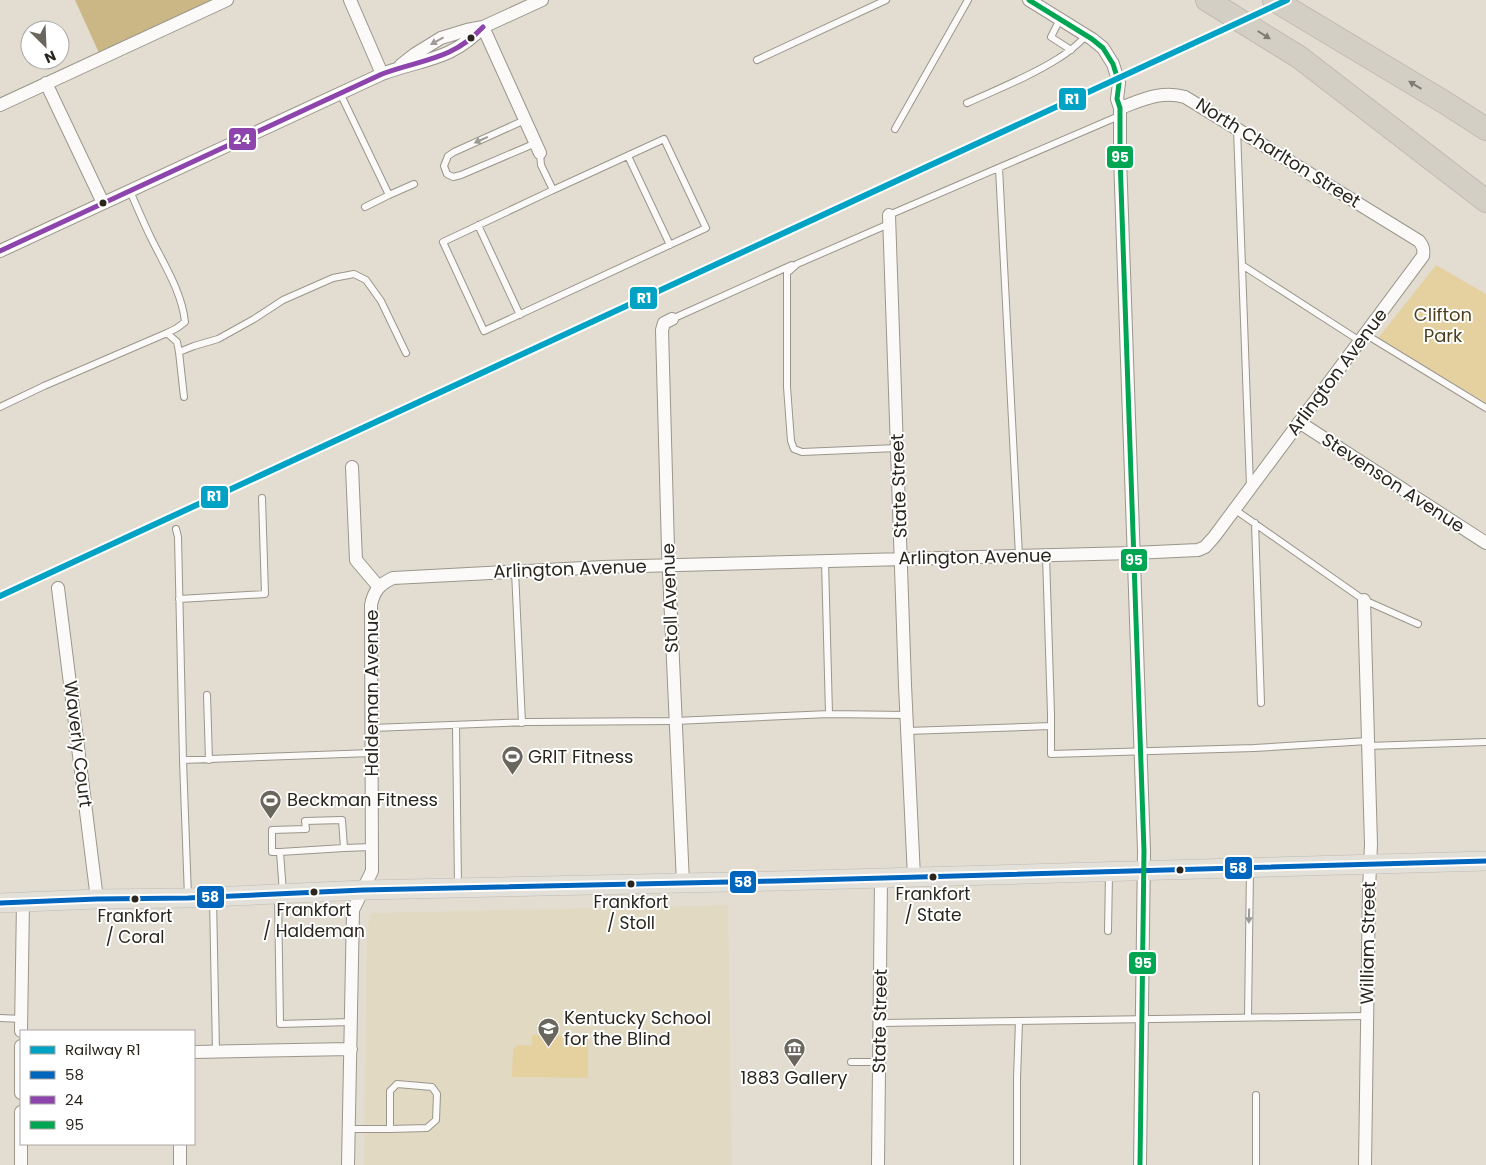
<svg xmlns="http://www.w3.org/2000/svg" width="1486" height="1165" font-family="Poppins,sans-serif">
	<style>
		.built { fill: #e2d9c3 }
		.green { fill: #e5d0a0 }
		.forest { fill: #cbb686 }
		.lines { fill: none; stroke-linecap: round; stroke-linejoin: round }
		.lane-casing { stroke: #9a968c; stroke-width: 8 }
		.street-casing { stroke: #9a968c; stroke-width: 14 }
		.primary-casing { stroke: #bebbb5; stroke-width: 20 }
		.highway-casing { stroke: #bebbb5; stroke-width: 24 }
		.lane { stroke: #fbfaf8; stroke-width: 6 }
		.street { stroke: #fbfaf8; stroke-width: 12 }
		.primary { stroke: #e3e0da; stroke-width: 19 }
		.highway { stroke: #d4cfc5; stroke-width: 22 }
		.bus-1-casing { stroke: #fff; stroke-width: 9 }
		.bus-2-casing { stroke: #fff; stroke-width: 9 }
		.bus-3-casing { stroke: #fff; stroke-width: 9 }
		.bus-1 { stroke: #0065bd; stroke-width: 5 }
		.bus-2 { stroke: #8e44ad; stroke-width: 5 }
		.bus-3 { stroke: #00a651; stroke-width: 5 }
		.rail-1-casing { stroke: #fff; stroke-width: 10 }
		.rail-1 { stroke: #02a2c5; stroke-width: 6 }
		.oneway { fill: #7f7a72 }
		.oneway2 { fill: #9d9b96 }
		.bus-dot { fill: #2a261e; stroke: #fff; stroke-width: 2 }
		.labels { text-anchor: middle; stroke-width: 4; stroke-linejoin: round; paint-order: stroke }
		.bus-label { font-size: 17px; fill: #2a261e; stroke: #fff }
		.street-label { font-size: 18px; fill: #2a261e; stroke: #fff }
		.park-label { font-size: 18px; fill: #4d3f1d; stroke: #fff }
		.poi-label { font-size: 18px; fill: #2a261e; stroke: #fff; text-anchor: start }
		.line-badge { stroke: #fff; stroke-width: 2 }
		.badge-label { font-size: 14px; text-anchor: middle; font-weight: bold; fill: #fff }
	</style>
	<rect width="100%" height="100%" fill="#e3ddd1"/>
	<path class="built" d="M 728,905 L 732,1165 L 364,1165 L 367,929 L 371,913 Z"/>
	<path class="green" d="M 1436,265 L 1486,294 L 1486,403 L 1378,338 Z
		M 532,1035 L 588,1036 L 588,1078 L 512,1077 L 513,1049 L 518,1045 L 532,1046 Z"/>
	<path class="forest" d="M 75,0 L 218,0 L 100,55 Z"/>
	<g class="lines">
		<defs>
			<path id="lane" d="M 1060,19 L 1051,37 L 1071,50
				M 757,60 L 886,0
				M 340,93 L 389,195 L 365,207
				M 967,103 C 998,89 1031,76 1059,58 C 1069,52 1078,44 1086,36
				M 525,120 L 454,152 L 448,156 L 444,166 L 447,174 L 453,177 L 461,175 L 536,143
				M 895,129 L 968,0
				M 1237,129 L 1250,486
				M 540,153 L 541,165 L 553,190 L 443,242 L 484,331 L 706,228 L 664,139 L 553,190
				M 628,156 L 670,245
				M 999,168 L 1019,556
				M 389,195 L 414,184
				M 889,215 L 1119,116
				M 889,224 L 797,264 L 787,273 L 787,387 L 791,441 L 794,449 L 802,452 L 897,448
				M 478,225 L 520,315
				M 1242,265 L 1360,341
				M 672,319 L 792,265
				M 167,333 L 177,342 L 179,352 L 184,397
				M 1365,334 L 1486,408
				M 179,352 L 194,346 L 218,339 L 254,319 L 283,300 L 333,278 L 354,274 L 366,280 L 381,301 L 406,353
				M 0,407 L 44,386 L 167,333 L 177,328 L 185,322 C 182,293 165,266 152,240 C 144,224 137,207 130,191
				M 1234,509 L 1364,600 L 1418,624
				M 1255,523 L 1261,703
				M 176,529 L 178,537 L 183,760 L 372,753
				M 1046,556 L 1051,714 L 1051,754 L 1254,748 L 1368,741
				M 825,561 L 829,714
				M 515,571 L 522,723
				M 179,599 L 265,594 L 262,498
				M 207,695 L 209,760
				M 456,725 L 458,886
				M 372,728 L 527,722 L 675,721 L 829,714 L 906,715
				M 907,731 L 1051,726
				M 1368,746 L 1486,742
				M 183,760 L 188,897
				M 280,852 L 344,848
				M 283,893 L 280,852 L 272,852 L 272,830 L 306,829 L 305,821 L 342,820 L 344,848 L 372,847
				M 278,895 L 280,1024 L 351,1022
				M 213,898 L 216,1052
				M 1108,931 L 1109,873
				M 1248,1017 L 1250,869
				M 0,1018 L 22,1019
				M 880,1023 L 1367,1016
				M 851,1062 L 879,1062
				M 349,1129 L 390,1129 L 390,1091 L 397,1084 L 432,1087 L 437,1094 L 436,1120 L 427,1128 L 390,1129
				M 1017,1165 L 1017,1078 L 1019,1021
				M 1256,1165 L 1256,1095"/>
			<path id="street" d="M 350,0 L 382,74
				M 1029,0 L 1092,39 L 1103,48 L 1113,64 L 1119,83 L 1117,99 L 1120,108 L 1120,157 L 1144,851 L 1140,1165
				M 483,27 L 540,153
				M 401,65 L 415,54 L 441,38 L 467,30 L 483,27 L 542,0
				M 46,83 L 103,203
				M 0,105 L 227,0
				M 889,215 L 905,685 L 914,877
				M 0,251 L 382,74 C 422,59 451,61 483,27
				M 672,319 L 664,323 L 662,330 L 668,549 L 683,883
				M 1299,422 L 1486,543
				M 352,467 L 356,560 L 378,586
				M 58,588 L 97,899
				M 1364,600 L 1371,844 L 1369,890 L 1365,1165
				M 21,1031 L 23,902
				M 21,1046 L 21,1093
				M 194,1052 L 351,1049
				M 180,1144 L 180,1165
				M 21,1165 L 21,1112
				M 348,1165 L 353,910 L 372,871 L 371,605 C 374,590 380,584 393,578 L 603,567 L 1133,553 L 1198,550 L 1205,547 L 1214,537 L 1423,256 C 1424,249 1423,246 1419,241 L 1185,97 C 1162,90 1142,100 1120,108
				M 878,1165 L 881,878"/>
			<path id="primary" d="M 0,903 L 97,899 L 188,898 L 363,890 L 776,881 L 1486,861"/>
			<path id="highway" d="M 1207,0 L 1299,57 L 1486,201
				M 1274,0 L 1444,102 L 1486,129"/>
		</defs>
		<use href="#lane" class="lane-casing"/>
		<use href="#street" class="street-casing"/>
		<use href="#primary" class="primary-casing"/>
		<use href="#highway" class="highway-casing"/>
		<use href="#lane" class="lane"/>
		<use href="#street" class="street"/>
		<use href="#primary" class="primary"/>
		<use href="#highway" class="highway"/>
		<defs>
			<path id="bus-1" d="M 0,903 L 97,899 L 188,898 L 363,890 L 776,881 L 1486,861"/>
			<path id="bus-2" d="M 0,251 L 382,74 C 422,59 451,61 483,27"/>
			<path id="bus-3" d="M 1029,0 L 1092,39 L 1103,48 L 1113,64 L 1119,83 L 1117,99 L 1120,108 L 1120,157 L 1144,851 L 1140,1165"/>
		</defs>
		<use href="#bus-1" class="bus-1-casing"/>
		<use href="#bus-2" class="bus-2-casing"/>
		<use href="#bus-3" class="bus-3-casing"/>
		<use href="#bus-1" class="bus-1"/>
		<use href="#bus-2" class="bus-2"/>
		<use href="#bus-3" class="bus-3"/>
		<defs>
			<path id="rail-1" d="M 0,596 L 1287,0"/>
		</defs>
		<use href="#rail-1" class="rail-1-casing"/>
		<use href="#rail-1" class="rail-1"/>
	</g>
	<defs><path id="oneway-solid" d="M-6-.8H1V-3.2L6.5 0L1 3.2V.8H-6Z" transform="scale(1.25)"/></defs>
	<g class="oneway">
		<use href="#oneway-solid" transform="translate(1264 35) rotate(32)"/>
		<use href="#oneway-solid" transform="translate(1415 85) rotate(-149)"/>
	</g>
	<g class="oneway2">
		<use href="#oneway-solid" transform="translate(437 41) rotate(151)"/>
		<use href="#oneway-solid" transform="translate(481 140) rotate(156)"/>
		<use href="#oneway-solid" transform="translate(1249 916) rotate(91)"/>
	</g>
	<defs>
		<symbol id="stadium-pin" viewBox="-11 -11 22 30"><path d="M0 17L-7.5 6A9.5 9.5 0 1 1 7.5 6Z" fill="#6b665d" stroke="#fff"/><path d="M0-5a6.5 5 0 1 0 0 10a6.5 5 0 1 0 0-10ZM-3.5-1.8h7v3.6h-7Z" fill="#fff"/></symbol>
		<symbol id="school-pin" viewBox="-11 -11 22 30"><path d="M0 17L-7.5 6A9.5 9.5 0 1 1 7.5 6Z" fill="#6b665d" stroke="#fff"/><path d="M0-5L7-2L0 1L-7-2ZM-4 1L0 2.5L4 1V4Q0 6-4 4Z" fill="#fff"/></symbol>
		<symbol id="museum-pin" viewBox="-11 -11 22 30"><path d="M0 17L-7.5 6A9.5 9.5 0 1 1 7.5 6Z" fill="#6b665d" stroke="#fff"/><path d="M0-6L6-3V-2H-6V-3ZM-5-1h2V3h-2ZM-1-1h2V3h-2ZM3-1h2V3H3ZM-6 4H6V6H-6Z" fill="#fff"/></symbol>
	</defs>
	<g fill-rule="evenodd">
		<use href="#stadium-pin" x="500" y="744" width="25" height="34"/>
		<use href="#stadium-pin" x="258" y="788" width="25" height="34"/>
		<use href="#school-pin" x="536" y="1016" width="25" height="34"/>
		<use href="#museum-pin" x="782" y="1036" width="25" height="34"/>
	</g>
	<g class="bus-dot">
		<circle cx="471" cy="38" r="4.5"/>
		<circle cx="103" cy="203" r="4.5"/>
		<circle cx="1180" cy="870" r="4.5"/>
		<circle cx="933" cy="877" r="4.5"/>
		<circle cx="631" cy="884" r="4.5"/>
		<circle cx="314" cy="892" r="4.5"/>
		<circle cx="135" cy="899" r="4.5"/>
	</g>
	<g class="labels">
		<g class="bus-label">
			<text x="933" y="900">Frankfort<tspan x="933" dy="21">/ State</tspan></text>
			<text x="631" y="908">Frankfort<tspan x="631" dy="21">/ Stoll</tspan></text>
			<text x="314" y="916">Frankfort<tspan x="314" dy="21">/ Haldeman</tspan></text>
			<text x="135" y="922">Frankfort<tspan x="135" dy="21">/ Coral</tspan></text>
		</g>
		<g class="street-label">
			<text transform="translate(1278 153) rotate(32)" y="6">North Charlton Street</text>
			<text transform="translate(1337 372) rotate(-53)" y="6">Arlington Avenue</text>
			<text transform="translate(1393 483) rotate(33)" y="6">Stevenson Avenue</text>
			<text transform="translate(899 486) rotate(-92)" y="6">State Street</text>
			<text transform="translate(975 557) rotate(-1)" y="6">Arlington Avenue</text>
			<text transform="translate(570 569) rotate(-2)" y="6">Arlington Avenue</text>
			<text transform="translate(670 598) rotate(-92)" y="6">Stoll Avenue</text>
			<text transform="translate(372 693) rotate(-90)" y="6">Haldeman Avenue</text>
			<text transform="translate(78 744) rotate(83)" y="6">Waverly Court</text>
			<text transform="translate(1368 943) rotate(-89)" y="6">William Street</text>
			<text transform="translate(880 1021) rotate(-89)" y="6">State Street</text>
		</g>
		<g class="park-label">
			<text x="1443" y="321">Clifton<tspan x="1443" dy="21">Park</tspan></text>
		</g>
		<g class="poi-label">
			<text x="528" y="763">GRIT Fitness</text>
			<text x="287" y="806">Beckman Fitness</text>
			<text x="564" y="1024">Kentucky School<tspan x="564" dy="21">for the Blind</tspan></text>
			<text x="794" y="1084" text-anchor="middle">1883 Gallery</text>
		</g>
	</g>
	<g class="line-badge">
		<rect x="1058" y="87" width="29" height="24" rx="5" fill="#02a2c5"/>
		<rect x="228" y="127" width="29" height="24" rx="5" fill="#8e44ad"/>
		<rect x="1106" y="145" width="28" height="24" rx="5" fill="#00a651"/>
		<rect x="629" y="286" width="29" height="24" rx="5" fill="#02a2c5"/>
		<rect x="200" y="485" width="29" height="24" rx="5" fill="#02a2c5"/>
		<rect x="1120" y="548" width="28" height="24" rx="5" fill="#00a651"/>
		<rect x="1224" y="856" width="29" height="24" rx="5" fill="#0065bd"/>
		<rect x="729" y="870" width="28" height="24" rx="5" fill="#0065bd"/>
		<rect x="196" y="885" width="29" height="24" rx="5" fill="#0065bd"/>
		<rect x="1128" y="951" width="29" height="24" rx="5" fill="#00a651"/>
	</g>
	<g class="badge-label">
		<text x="1072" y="104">R1</text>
		<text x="242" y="144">24</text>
		<text x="1120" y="162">95</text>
		<text x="644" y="303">R1</text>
		<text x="214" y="501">R1</text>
		<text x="1134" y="565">95</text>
		<text x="1238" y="873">58</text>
		<text x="743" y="887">58</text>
		<text x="210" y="902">58</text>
		<text x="1143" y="968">95</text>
	</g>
	<rect x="20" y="1030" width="175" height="115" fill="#ffffff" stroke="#aaa8a5"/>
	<rect x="30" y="1046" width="25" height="8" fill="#02a2c5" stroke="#aaa8a5"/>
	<text x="65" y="1055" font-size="15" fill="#2a261e">Railway R1</text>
	<rect x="30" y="1071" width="25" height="8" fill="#0065bd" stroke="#aaa8a5"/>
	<text x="65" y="1080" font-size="15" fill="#2a261e">58</text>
	<rect x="30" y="1096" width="25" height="8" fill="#8e44ad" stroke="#aaa8a5"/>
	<text x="65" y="1105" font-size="15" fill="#2a261e">24</text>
	<rect x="30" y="1121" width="25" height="8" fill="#00a651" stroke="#aaa8a5"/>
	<text x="65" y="1130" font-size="15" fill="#2a261e">95</text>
	<g transform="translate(45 45) rotate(156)"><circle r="24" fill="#ffffff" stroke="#aaa8a5"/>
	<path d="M0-4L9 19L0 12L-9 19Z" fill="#6b665d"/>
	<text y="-8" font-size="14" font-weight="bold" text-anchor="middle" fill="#2a261e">N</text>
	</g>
</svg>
